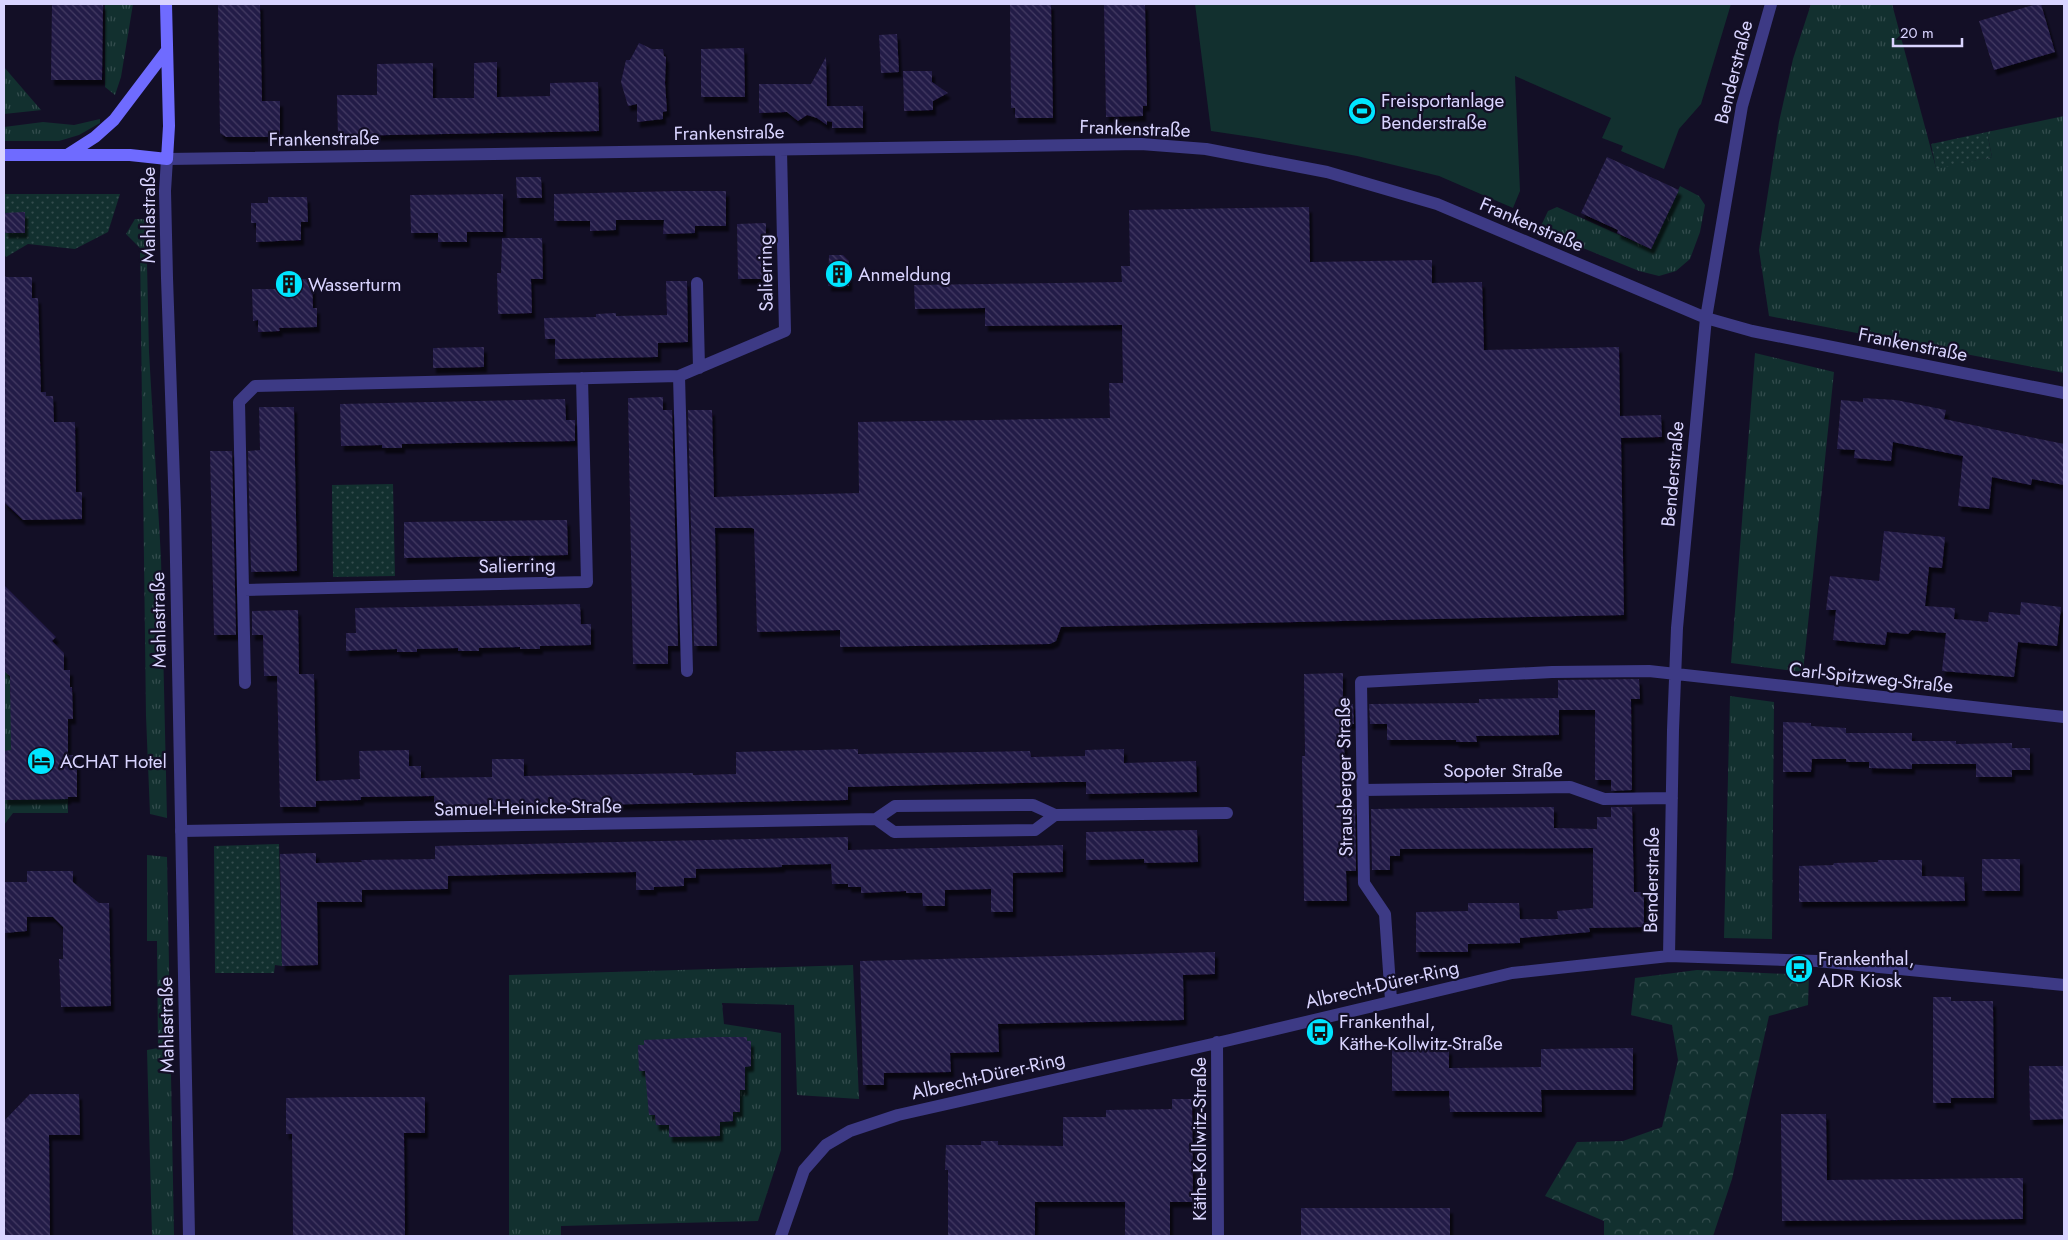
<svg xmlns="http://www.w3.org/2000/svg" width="2068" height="1240" font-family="Jost,sans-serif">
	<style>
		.grass { fill: url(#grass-tufts) }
		.forest { fill: url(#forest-crowns) }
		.park { fill: url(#park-dots) }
		.pitch { fill: #12302f }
		.building { fill: url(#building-back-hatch); filter: url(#shadow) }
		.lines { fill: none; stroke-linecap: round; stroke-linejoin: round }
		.minor { stroke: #3d3a85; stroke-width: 12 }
		.tertiary { stroke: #3d3a85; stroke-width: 12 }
		.secondary { stroke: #6f6bff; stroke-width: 12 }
		.labels { text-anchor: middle; stroke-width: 4.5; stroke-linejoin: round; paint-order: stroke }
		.street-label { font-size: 19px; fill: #d9d4ff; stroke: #130f26 }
		.poi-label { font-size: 19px; fill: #d9d4ff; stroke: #130f26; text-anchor: start }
	</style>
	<defs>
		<pattern id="grass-tufts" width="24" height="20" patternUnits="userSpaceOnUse" patternTransform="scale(1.25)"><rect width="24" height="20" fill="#12302f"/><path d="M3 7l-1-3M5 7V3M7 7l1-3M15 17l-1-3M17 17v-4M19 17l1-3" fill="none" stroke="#344d4e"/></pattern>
		<pattern id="forest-crowns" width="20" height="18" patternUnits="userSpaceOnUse" patternTransform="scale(1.25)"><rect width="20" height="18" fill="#12302f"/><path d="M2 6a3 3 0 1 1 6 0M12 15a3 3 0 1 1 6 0" fill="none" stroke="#344d4e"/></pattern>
		<pattern id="park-dots" width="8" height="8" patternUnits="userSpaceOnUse" patternTransform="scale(1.25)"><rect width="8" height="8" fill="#12302f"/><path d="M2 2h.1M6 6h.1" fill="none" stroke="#344d4e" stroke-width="1.8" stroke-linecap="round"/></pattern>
		<pattern id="building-back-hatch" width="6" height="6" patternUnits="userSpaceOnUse" patternTransform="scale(1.25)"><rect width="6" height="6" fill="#241b47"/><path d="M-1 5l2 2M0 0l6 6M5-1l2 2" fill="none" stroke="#433b63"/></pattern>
		<filter id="shadow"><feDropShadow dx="3" dy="5.5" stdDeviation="1" flood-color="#0009"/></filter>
	</defs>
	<rect width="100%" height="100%" fill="#130f26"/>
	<path class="grass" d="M 105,4 L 133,4 L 121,77 L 115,95 L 105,87 Z
		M 1811,4 L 1892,4 L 1936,168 L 1992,157 L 1987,132 L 2064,116 L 2064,373 L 1769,316 L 1759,250 L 1779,122 L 1793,59 Z
		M 4,67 L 41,110 L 42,110 L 4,114 Z
		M 100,119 L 100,123 L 79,135 L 59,141 L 4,141 L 4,127 L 43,122 L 74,125 Z
		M 1680,186 L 1699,196 L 1705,205 L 1700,232 L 1690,259 L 1676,271 L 1659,276 L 1639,271 L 1539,230 L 1548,211 L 1557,207 L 1651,249 Z
		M 135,219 L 146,219 L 149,352 L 161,558 L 167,818 L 150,814 L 146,716 L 140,248 L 126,234 Z
		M 1755,353 L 1834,372 L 1803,672 L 1731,663 Z
		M 4,671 L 10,676 L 10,695 L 19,750 L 4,751 Z
		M 1730,696 L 1774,702 L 1772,939 L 1724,938 Z
		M 68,799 L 68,813 L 13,813 L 4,825 L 4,800 Z
		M 147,855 L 167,857 L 174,1236 L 152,1236 L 147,1050 L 158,1048 L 157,941 L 147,941 Z
		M 853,965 L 859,1099 L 797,1095 L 794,1005 L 722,1003 L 724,1024 L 781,1033 L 781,1150 L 758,1221 L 561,1226 L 561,1236 L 509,1236 L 509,975 Z"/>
	<path class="forest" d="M 1697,970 L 1809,975 L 1808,1005 L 1769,1016 L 1732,1179 L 1713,1236 L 1604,1236 L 1604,1221 L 1545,1196 L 1577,1142 L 1623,1141 L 1662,1127 L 1678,1060 L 1672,1025 L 1631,1015 L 1635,978 Z"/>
	<path class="park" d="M 1987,132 L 1992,157 L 1936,169 L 1931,144 Z
		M 4,194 L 120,194 L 108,232 L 75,249 L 28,244 L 6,257 L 4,254 Z
		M 393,484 L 395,576 L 333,577 L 332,485 Z
		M 279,844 L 282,966 L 275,965 L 274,973 L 215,973 L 214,846 Z"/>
	<path class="pitch" d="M 1195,4 L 1731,4 L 1701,104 L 1679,129 L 1664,169 L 1621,151 L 1623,146 L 1602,138 L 1611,118 L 1515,76 L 1520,191 L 1513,208 L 1439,176 L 1357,156 L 1258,138 L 1211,131 Z"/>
	<path class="building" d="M 52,4 L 103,4 L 102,80 L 51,80 Z
		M 218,4 L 260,4 L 262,101 L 280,101 L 280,137 L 226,137 L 220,133 Z
		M 1010,4 L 1051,4 L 1053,118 L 1015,118 L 1015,108 L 1011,108 Z
		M 1104,4 L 1145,4 L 1147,106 L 1143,106 L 1143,116 L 1106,117 Z
		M 2037,4 L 2041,4 L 2055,52 L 1994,70 L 1979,21 Z
		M 897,34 L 899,72 L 881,73 L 879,35 Z
		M 639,43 L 652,49 L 663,49 L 664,56 L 666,57 L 665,83 L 667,111 L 663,112 L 663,119 L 637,122 L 637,104 L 628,106 L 621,82 L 626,60 L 630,60 Z
		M 744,48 L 745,97 L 701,97 L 701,49 Z
		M 826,57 L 827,106 L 863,106 L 863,128 L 832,128 L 832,122 L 827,121 L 827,125 L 817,118 L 807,115 L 798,121 L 787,112 L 759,113 L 759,84 L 811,84 Z
		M 497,62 L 497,97 L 550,96 L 550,83 L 598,82 L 599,131 L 338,136 L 337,95 L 377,95 L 377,64 L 433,63 L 433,98 L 474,98 L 474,63 Z
		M 903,71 L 932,71 L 932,82 L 948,93 L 933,101 L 933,110 L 904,111 Z
		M 1607,157 L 1679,190 L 1651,249 L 1617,233 L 1618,230 L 1581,213 Z
		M 516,177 L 541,177 L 542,198 L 517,198 Z
		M 678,191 L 726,191 L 726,226 L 695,226 L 695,233 L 663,234 L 664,220 L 616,220 L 616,230 L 590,231 L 590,221 L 554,221 L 554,194 Z
		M 503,194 L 503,232 L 467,232 L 467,242 L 438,242 L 438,233 L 411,233 L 410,195 Z
		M 268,197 L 307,197 L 308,222 L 301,222 L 301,240 L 256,242 L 256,223 L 251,223 L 251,203 L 268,203 Z
		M 1309,207 L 1310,262 L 1432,260 L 1432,283 L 1482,282 L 1484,350 L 1619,347 L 1620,416 L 1661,415 L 1662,437 L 1621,438 L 1624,615 L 1061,627 L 1056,641 L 1050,644 L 840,647 L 840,630 L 757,632 L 754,529 L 752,528 L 715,528 L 717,646 L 694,646 L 688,410 L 712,410 L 714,497 L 859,493 L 858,422 L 1110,418 L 1109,383 L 1123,383 L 1122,325 L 985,326 L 985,308 L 915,309 L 914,285 L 1122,282 L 1121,266 L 1130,266 L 1129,210 Z
		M 25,212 L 25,233 L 5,233 L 4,213 Z
		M 766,223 L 766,279 L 738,279 L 737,224 Z
		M 502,238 L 542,238 L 543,279 L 531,279 L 532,313 L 498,314 L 497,273 L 501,273 Z
		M 829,255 L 843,255 L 849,261 L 849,286 L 828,286 Z
		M 4,275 L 6,277 L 32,277 L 32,298 L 38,298 L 41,392 L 46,392 L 46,396 L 53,396 L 54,422 L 75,422 L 76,492 L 82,492 L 82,519 L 23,520 L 4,502 Z
		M 278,276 L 300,276 L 300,279 L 312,279 L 313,308 L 317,308 L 317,327 L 279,328 L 280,331 L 258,332 L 258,320 L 253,321 L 252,289 L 278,289 Z
		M 666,281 L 687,281 L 688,342 L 658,343 L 658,357 L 555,359 L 555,339 L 545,339 L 544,318 L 596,317 L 596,314 L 616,313 L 616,316 L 667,315 Z
		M 484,347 L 484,367 L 433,368 L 433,348 Z
		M 663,397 L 663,410 L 672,410 L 678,646 L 668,646 L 668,664 L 633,664 L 628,398 Z
		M 1863,398 L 1896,400 L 1946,410 L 1944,419 L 2064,444 L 2064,485 L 2032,479 L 2031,485 L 1992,477 L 1989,509 L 1958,506 L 1963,456 L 1893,442 L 1891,461 L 1854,458 L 1855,450 L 1837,449 L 1841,400 L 1863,402 Z
		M 565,399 L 566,420 L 575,420 L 575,441 L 402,444 L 402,448 L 382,448 L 382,445 L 341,446 L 340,404 Z
		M 259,407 L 294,407 L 297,571 L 251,572 L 248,451 L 260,450 Z
		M 210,451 L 232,451 L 236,635 L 214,635 Z
		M 567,520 L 568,555 L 404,558 L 404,522 Z
		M 1884,531 L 1945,537 L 1942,568 L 1929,567 L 1925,606 L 1955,608 L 1954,619 L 1988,622 L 1989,612 L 2020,615 L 2021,602 L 2061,607 L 2057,646 L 2018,642 L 2014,677 L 1942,671 L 1946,633 L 1912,630 L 1908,634 L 1887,632 L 1885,645 L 1833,640 L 1836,610 L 1826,610 L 1830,576 L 1879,581 Z
		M 4,585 L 56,637 L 52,641 L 64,653 L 64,670 L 70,670 L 70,687 L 72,687 L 73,719 L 68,719 L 68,755 L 77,755 L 77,797 L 68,797 L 68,799 L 4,800 L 4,751 L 11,750 L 10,676 L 4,671 Z
		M 580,604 L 581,624 L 591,624 L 591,645 L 540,646 L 540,649 L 520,649 L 520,647 L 479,648 L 479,651 L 458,651 L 458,648 L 417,649 L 417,652 L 397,652 L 397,649 L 346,651 L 346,633 L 356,633 L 355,608 Z
		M 298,610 L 299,674 L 314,674 L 316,781 L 360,779 L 359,751 L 409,750 L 409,766 L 421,766 L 421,778 L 492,777 L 492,759 L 524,759 L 524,776 L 693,773 L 693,775 L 736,774 L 736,752 L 858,749 L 858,754 L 1030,751 L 1031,757 L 1085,756 L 1085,750 L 1124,749 L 1124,763 L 1196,761 L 1197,792 L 1086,794 L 1086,782 L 1062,782 L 848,787 L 848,800 L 434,808 L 434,796 L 361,797 L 361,800 L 316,801 L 316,807 L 280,807 L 277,676 L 264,676 L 263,635 L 252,635 L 252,611 Z
		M 1343,673 L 1343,704 L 1353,704 L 1354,724 L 1344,724 L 1345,809 L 1355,809 L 1356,871 L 1346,871 L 1347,901 L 1304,901 L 1302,756 L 1305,756 L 1304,674 Z
		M 1639,679 L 1640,699 L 1631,699 L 1632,790 L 1611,791 L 1611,780 L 1595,780 L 1595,710 L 1559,710 L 1559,735 L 1476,736 L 1477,742 L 1456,742 L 1456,740 L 1387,740 L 1387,724 L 1370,724 L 1369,704 L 1479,703 L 1479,699 L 1558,698 L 1558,680 Z
		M 1783,722 L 1811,723 L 1811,726 L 1846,728 L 1846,733 L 1912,733 L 1912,741 L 1956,741 L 1956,744 L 2012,743 L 2012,748 L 2030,748 L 2030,770 L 2012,770 L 2012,777 L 1976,777 L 1976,764 L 1912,764 L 1912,769 L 1869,768 L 1869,762 L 1846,762 L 1846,759 L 1812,759 L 1811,772 L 1783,772 Z
		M 1554,807 L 1554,828 L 1597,829 L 1597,817 L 1611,817 L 1611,807 L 1632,807 L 1634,892 L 1644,892 L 1644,927 L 1589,928 L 1590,932 L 1520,938 L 1520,943 L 1468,944 L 1468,952 L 1416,952 L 1416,912 L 1468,911 L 1468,903 L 1519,903 L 1520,919 L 1558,919 L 1557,911 L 1593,908 L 1593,848 L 1400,849 L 1400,856 L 1390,856 L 1390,870 L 1372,870 L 1371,809 Z
		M 1197,830 L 1198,862 L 1144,863 L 1144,859 L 1086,860 L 1086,832 Z
		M 848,837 L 848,850 L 1063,845 L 1063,872 L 1013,873 L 1013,912 L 991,912 L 991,889 L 945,890 L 945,906 L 923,906 L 922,893 L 906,893 L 906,891 L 861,893 L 861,887 L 848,887 L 848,884 L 832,884 L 831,864 L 782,865 L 782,867 L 696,869 L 696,878 L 684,878 L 684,886 L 654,887 L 654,890 L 636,890 L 636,872 L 448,876 L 448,889 L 362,890 L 362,902 L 317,902 L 318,965 L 282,966 L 280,854 L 316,853 L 316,863 L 362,862 L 361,860 L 435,859 L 435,846 Z
		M 1982,859 L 2020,859 L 2020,891 L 1982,891 Z
		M 1878,860 L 1922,860 L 1922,876 L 1964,877 L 1965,901 L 1799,902 L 1799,866 L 1833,865 L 1834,863 L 1878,862 Z
		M 27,871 L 73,871 L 73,882 L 99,903 L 109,903 L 111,1006 L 61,1007 L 59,959 L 63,959 L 63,927 L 53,917 L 27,917 L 27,931 L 4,933 L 4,882 L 27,882 Z
		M 1215,952 L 1215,974 L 1183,975 L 1184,1020 L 998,1024 L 999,1052 L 950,1053 L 951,1072 L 884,1073 L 884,1085 L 863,1085 L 860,961 Z
		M 1933,997 L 1951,997 L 1951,1001 L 1993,1001 L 1994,1098 L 1951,1098 L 1951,1103 L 1933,1103 Z
		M 714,1037 L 747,1037 L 747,1041 L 751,1041 L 751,1066 L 745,1067 L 745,1090 L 740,1090 L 740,1112 L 733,1112 L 733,1121 L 720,1122 L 720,1136 L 669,1137 L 669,1125 L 656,1125 L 655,1115 L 649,1115 L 645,1071 L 639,1071 L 638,1045 L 644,1045 L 644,1040 Z
		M 1633,1048 L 1633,1090 L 1541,1090 L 1542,1112 L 1450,1112 L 1449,1091 L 1392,1091 L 1392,1050 L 1449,1049 L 1449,1068 L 1541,1067 L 1541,1049 Z
		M 2029,1066 L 2064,1066 L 2064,1119 L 2030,1120 Z
		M 30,1094 L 79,1094 L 80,1135 L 49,1135 L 50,1236 L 4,1236 L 4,1121 Z
		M 349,1097 L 425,1097 L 425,1133 L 404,1133 L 405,1236 L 293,1236 L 292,1134 L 286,1134 L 286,1098 Z
		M 1172,1099 L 1192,1099 L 1193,1202 L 1170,1202 L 1170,1236 L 1125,1236 L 1125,1202 L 1035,1202 L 1035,1236 L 948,1236 L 948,1170 L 945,1170 L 946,1145 L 981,1145 L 981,1141 L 998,1141 L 998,1145 L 1063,1146 L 1063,1117 L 1106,1117 L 1106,1110 L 1172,1109 Z
		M 1781,1114 L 1826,1114 L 1827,1180 L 2023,1178 L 2023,1219 L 1782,1221 Z
		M 1301,1208 L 1450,1208 L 1450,1236 L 1301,1236 Z"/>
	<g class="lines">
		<path class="minor" d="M 167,159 L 1079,145 L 1141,144 L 1206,149 L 1327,172 L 1437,204 L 1706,318 L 1752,331 L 2064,393
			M 697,283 L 699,368
			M 679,376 L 687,671
			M 244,590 L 587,582 L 582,378
			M 245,683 L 239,402 L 255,386 L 679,376 L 785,331 L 781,150
			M 1363,790 L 1570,787 L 1604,799 L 1672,798
			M 876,819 L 895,806 L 1033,805 L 1055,815
			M 181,831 L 876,819 L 894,832 L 1035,830 L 1055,815 L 1227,813
			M 1669,956 L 1673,730 L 1677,628 L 1706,318 L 1742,106 L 1771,4
			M 1391,1000 L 1385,914 L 1364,883 L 1361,682 L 1552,672 L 1649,671 L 2064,717
			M 1217,1042 L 1218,1236
			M 781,1236 L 804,1170 L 826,1145 L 850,1131 L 898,1115 L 1230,1040 L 1512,973 L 1669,956 L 1817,961 L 2064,985"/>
		<path class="tertiary" d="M 167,159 L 165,191 L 167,278 L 175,510 L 189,1236"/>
		<path class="secondary" d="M 4,155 L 130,155 L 167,159 L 169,126 L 166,4
			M 67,155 L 95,137 L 114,120 L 167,50"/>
	</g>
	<defs>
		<symbol id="stadium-disc" viewBox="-11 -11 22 22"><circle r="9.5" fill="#00e5ff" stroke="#130f26"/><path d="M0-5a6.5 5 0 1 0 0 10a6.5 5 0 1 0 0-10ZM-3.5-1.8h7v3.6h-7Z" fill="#111"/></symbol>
		<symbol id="building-disc" viewBox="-11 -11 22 22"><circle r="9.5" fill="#00e5ff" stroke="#130f26"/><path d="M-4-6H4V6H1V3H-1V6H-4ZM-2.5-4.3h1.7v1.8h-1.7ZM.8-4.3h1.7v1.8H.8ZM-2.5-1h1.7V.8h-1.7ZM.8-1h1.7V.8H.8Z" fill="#111"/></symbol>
		<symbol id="hotel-disc" viewBox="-11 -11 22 22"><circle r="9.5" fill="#00e5ff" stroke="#130f26"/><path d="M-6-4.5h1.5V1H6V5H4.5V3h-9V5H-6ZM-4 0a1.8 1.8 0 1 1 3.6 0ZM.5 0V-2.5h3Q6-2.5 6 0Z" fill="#111"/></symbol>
		<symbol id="bus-disc" viewBox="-11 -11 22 22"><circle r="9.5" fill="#00e5ff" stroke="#130f26"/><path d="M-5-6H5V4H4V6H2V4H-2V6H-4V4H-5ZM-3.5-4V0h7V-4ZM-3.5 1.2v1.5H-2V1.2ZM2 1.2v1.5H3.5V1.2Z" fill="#111"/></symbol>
	</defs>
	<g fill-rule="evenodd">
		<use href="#stadium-disc" x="1346" y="95" width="32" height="32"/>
		<use href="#building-disc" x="823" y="258" width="32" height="32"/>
		<use href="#building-disc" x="273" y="268" width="32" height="32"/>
		<use href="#hotel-disc" x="25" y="745" width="32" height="32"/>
		<use href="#bus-disc" x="1783" y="953" width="32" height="32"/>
		<use href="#bus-disc" x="1304" y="1016" width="32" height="32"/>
	</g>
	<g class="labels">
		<g class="street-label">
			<text transform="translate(1733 72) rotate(-76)" y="7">Benderstraße</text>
			<text transform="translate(1135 128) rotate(2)" y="7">Frankenstraße</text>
			<text transform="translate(729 132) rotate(-1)" y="7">Frankenstraße</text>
			<text transform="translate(324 138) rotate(-1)" y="7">Frankenstraße</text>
			<text transform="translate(148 215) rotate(-90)" y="7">Mahlastraße</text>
			<text transform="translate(1532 224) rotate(23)" y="7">Frankenstraße</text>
			<text transform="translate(765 273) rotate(-91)" y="7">Salierring</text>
			<text transform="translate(1913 344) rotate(11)" y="7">Frankenstraße</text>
			<text transform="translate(1672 474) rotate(-85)" y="7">Benderstraße</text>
			<text transform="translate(517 565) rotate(-1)" y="7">Salierring</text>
			<text transform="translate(158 620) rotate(-91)" y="7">Mahlastraße</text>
			<text transform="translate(1871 677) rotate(6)" y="7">Carl-Spitzweg-Straße</text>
			<text x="1503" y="777">Sopoter Straße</text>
			<text transform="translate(1344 777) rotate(-91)" y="7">Strausberger Straße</text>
			<text transform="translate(528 807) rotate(-1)" y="7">Samuel-Heinicke-Straße</text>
			<text transform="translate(1651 880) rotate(-89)" y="7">Benderstraße</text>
			<text transform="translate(1382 984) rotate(-13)" y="7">Albrecht-Dürer-Ring</text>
			<text transform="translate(166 1025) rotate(-91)" y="7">Mahlastraße</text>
			<text transform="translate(988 1075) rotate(-13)" y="7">Albrecht-Dürer-Ring</text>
			<text transform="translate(1199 1139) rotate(-90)" y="7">Käthe-Kollwitz-Straße</text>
		</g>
		<g class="poi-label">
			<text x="1381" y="107">Freisportanlage<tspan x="1381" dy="22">Benderstraße</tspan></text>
			<text x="858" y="281">Anmeldung</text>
			<text x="308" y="291">Wasserturm</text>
			<text x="60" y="768">ACHAT Hotel</text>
			<text x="1818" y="965">Frankenthal,<tspan x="1818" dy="22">ADR Kiosk</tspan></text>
			<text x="1339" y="1028">Frankenthal,<tspan x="1339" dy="22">Käthe-Kollwitz-Straße</tspan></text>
		</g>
	</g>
	<rect width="2068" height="1240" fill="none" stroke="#d9d4ff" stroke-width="10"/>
	<path d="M1893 38v8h69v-8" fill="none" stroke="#d9d4ff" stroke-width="2.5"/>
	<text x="1900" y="38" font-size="15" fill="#d9d4ff" stroke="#130f26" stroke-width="4" paint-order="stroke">20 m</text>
</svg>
